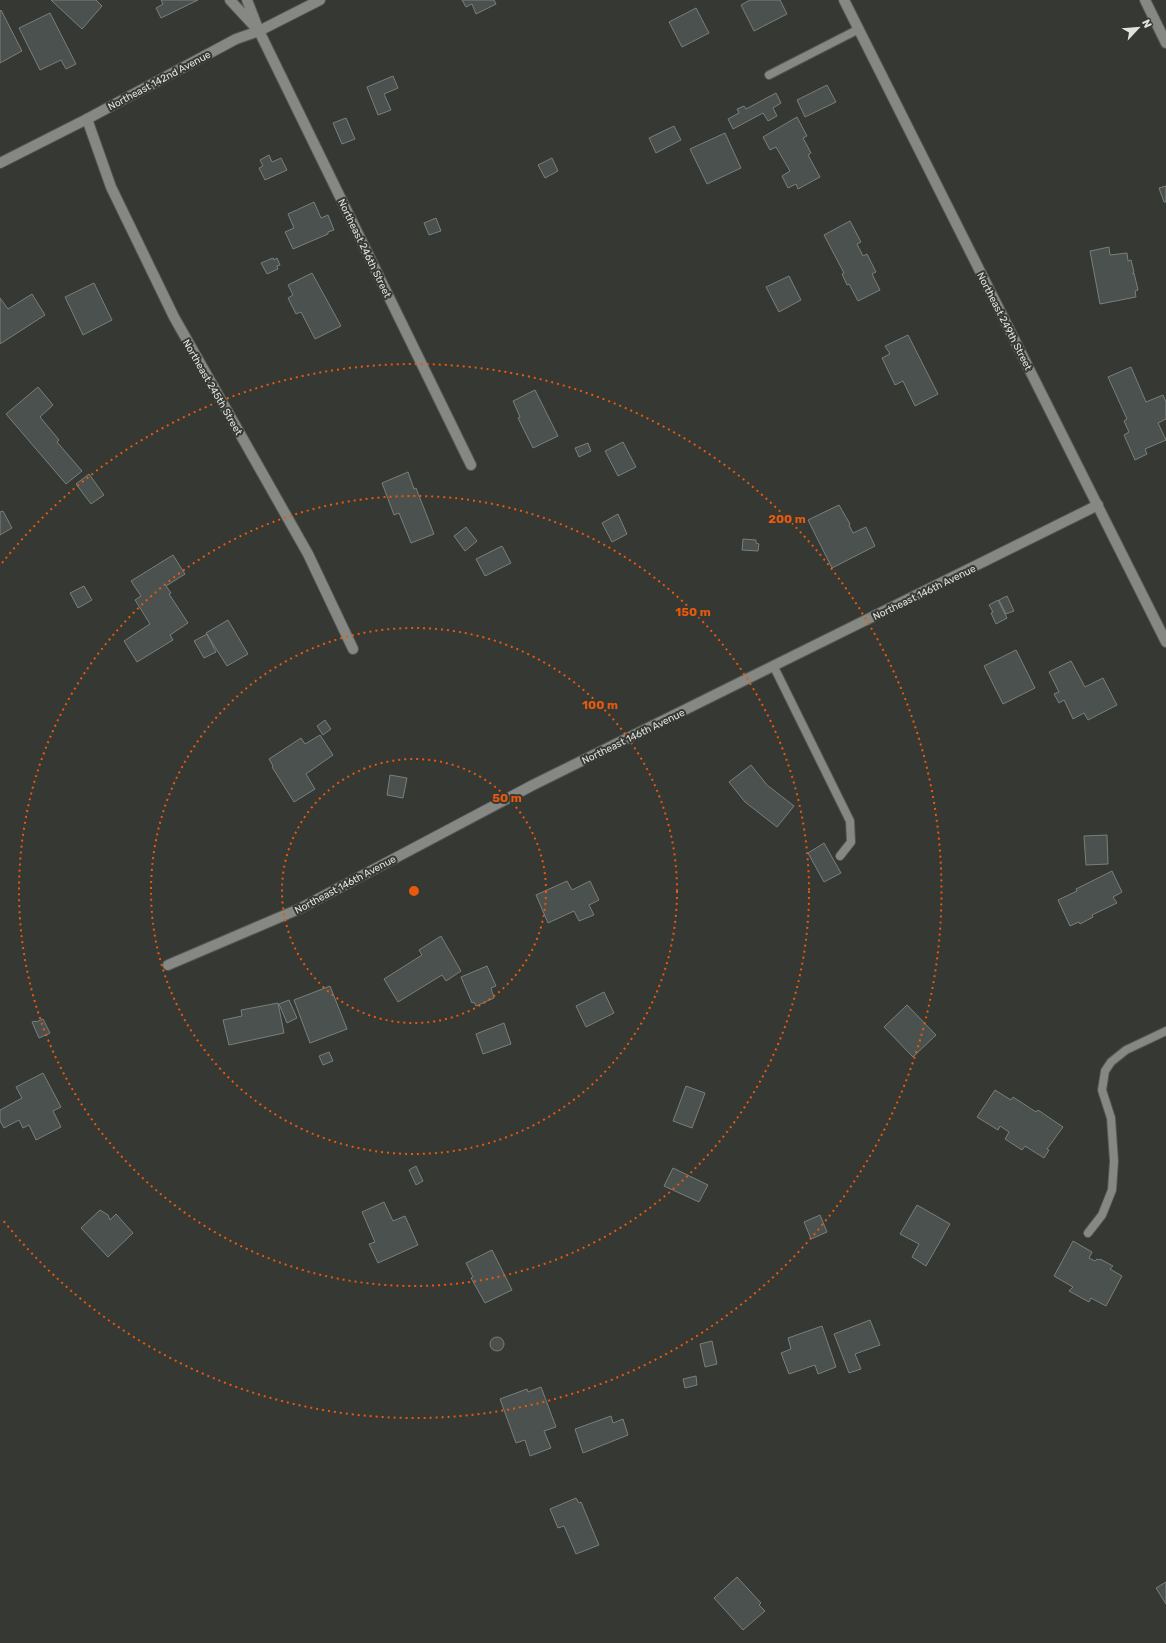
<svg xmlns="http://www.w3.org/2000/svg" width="1166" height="1643" font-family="Rubik,sans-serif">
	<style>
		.building { fill: #4b514e; stroke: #79807c }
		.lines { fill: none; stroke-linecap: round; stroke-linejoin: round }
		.service-casing { stroke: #545651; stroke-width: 10 }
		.minor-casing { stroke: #545651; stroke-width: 12 }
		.tertiary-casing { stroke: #545651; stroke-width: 12 }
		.secondary-casing { stroke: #545651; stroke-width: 12 }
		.service { stroke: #858883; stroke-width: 8 }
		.minor { stroke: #858883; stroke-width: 10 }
		.tertiary { stroke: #858883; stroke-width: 10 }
		.secondary { stroke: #858883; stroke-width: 10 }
		.ring { fill: none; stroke: #e8590c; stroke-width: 2; stroke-dasharray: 2 4 }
		.labels { text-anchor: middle; stroke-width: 4; stroke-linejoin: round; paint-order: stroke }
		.street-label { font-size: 10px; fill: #e1e3e0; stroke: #353833 }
		.centre { fill: #e8590c; stroke: #353833; stroke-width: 2 }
		.ring-label { font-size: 12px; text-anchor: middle; font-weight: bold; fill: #e8590c; stroke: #353833; stroke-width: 4; stroke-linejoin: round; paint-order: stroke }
	</style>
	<rect width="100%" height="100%" fill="#353833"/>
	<path class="building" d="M 51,0 L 96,0 L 102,6 L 82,29 Z
		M 161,0 L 198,0 L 161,18 L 156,8 L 163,4 Z
		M 462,0 L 494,0 L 496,4 L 476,14 L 472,4 L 466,7 Z
		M 750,0 L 780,0 L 787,14 L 754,31 L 741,5 Z
		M 696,8 L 709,33 L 682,47 L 669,22 Z
		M 1,10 L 22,51 L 0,63 L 0,11 Z
		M 50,13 L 76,64 L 66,69 L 61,60 L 40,70 L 19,28 Z
		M 393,76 L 398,88 L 384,94 L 391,110 L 378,115 L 367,87 Z
		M 827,85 L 836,102 L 805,117 L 797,100 Z
		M 776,93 L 781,103 L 773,108 L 777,116 L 768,121 L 763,113 L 733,129 L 728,119 L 739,113 L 737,109 L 744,106 L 746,109 Z
		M 797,117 L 807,136 L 803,138 L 811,153 L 808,155 L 820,177 L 798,189 L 796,184 L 788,188 L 782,176 L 790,171 L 776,147 L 770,150 L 763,137 Z
		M 346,118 L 355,139 L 342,144 L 333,123 Z
		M 674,126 L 681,140 L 656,153 L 649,138 Z
		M 725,133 L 741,168 L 707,184 L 690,149 Z
		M 269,155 L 272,162 L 281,158 L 287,170 L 265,180 L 259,168 L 263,166 L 260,160 Z
		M 552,158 L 558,171 L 545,178 L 538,165 Z
		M 1166,186 L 1166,202 L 1164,202 L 1159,188 Z
		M 314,202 L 321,218 L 328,215 L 334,230 L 328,232 L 328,234 L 293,249 L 285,232 L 294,228 L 288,214 Z
		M 436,218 L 441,231 L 429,235 L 424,223 Z
		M 850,221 L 861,242 L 857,244 L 863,256 L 867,254 L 876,272 L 872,274 L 880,290 L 858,301 L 849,284 L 847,285 L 842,274 L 844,273 L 824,235 Z
		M 1109,247 L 1110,255 L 1127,253 L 1128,261 L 1131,260 L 1134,272 L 1132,274 L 1134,273 L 1138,290 L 1135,291 L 1136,297 L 1100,304 L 1090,251 Z
		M 273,258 L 274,260 L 277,258 L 280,265 L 277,266 L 278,269 L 267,274 L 261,263 Z
		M 312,273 L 341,326 L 315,339 L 301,312 L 296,314 L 288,298 L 293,295 L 288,285 Z
		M 789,276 L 801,300 L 779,312 L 766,287 Z
		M 94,283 L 112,320 L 83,335 L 65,297 Z
		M 32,294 L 45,315 L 0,344 L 0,298 L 8,309 Z
		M 908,335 L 938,394 L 915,406 L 903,381 L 895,385 L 882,358 L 890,354 L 885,346 Z
		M 1131,367 L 1146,402 L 1163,395 L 1166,402 L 1166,419 L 1158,423 L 1166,440 L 1145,449 L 1147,454 L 1135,460 L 1124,435 L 1129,432 L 1124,421 L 1127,419 L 1108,377 Z
		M 38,387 L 53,405 L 40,417 L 59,440 L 57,442 L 82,471 L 66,484 L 6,414 Z
		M 535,390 L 558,436 L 533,448 L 518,418 L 520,417 L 513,401 Z
		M 623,442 L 636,467 L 618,476 L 605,451 Z
		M 588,443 L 591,451 L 579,457 L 575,448 Z
		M 408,472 L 414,489 L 416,488 L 434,534 L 411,543 L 399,513 L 394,515 L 382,483 Z
		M 89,474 L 104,495 L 91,504 L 76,484 Z
		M 839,505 L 850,524 L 849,525 L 853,533 L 866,527 L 875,546 L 832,568 L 808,520 Z
		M 3,511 L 12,528 L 0,535 L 0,512 Z
		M 618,514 L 627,534 L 612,542 L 602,523 Z
		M 466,527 L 477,541 L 465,551 L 454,536 Z
		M 743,539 L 756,540 L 756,543 L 759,544 L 758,551 L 742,550 Z
		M 502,546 L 511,563 L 485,576 L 476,559 Z
		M 173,555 L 185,574 L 166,586 L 171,593 L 169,594 L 188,623 L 170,635 L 173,640 L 137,662 L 124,641 L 150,624 L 135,600 L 141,596 L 131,581 Z
		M 84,586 L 92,600 L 78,608 L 70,593 Z
		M 1007,596 L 1014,611 L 1006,614 L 999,600 Z
		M 998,600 L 1007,618 L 996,624 L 991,613 L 993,612 L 989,605 Z
		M 228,620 L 248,654 L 227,666 L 206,633 Z
		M 207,634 L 216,652 L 204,658 L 194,641 Z
		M 1016,650 L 1035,688 L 1003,704 L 984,666 Z
		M 1071,661 L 1085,687 L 1103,678 L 1117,705 L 1088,720 L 1084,713 L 1073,719 L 1064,700 L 1059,703 L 1054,694 L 1059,692 L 1049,672 Z
		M 325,720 L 331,729 L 323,735 L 317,726 Z
		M 320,735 L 333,755 L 306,774 L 315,789 L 294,802 L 272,767 L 273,766 L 269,759 L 301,738 L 305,744 Z
		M 751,765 L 767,785 L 794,806 L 777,827 L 745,802 L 729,782 Z
		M 390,775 L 407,778 L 403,798 L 387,795 Z
		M 1107,835 L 1108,864 L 1086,865 L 1084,836 Z
		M 824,843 L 841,873 L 824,882 L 808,853 Z
		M 1112,871 L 1122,892 L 1113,897 L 1117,903 L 1092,915 L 1093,917 L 1080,924 L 1079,922 L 1070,926 L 1058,900 L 1077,891 L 1076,889 Z
		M 567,881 L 572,890 L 590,881 L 599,900 L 589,905 L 594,915 L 579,921 L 574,911 L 548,923 L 536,895 Z
		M 441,936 L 461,971 L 446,981 L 442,975 L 398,1002 L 384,979 L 422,955 L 419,950 Z
		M 487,966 L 496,986 L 491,988 L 494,998 L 476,1006 L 474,1002 L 472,1003 L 461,977 Z
		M 330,986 L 347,1029 L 310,1043 L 294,1000 Z
		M 604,992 L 614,1013 L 586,1027 L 576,1006 Z
		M 289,1000 L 297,1018 L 287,1023 L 279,1004 Z
		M 278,1003 L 284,1033 L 229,1045 L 223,1020 L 242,1016 L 241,1010 Z
		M 907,1005 L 936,1035 L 913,1057 L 884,1027 Z
		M 43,1019 L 50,1033 L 39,1038 L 32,1022 L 35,1021 L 36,1022 Z
		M 504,1023 L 511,1044 L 483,1054 L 476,1034 Z
		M 329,1052 L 333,1061 L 323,1065 L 319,1056 Z
		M 43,1073 L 61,1107 L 53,1111 L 61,1127 L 36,1140 L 29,1125 L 23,1128 L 19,1120 L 4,1128 L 0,1121 L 0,1110 L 22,1098 L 16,1087 Z
		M 686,1086 L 705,1093 L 692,1128 L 673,1121 Z
		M 995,1090 L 1011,1100 L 1013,1097 L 1036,1112 L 1038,1110 L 1063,1127 L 1047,1149 L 1049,1150 L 1044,1158 L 1025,1146 L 1022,1150 L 1005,1139 L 1009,1132 L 1000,1126 L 998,1130 L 977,1117 Z
		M 416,1166 L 423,1181 L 416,1185 L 409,1170 Z
		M 673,1168 L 708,1185 L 699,1202 L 664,1186 Z
		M 384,1202 L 393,1221 L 405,1216 L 418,1245 L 378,1263 L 369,1244 L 375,1242 L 362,1212 Z
		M 917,1205 L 950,1224 L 926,1266 L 912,1257 L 919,1244 L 900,1234 Z
		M 100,1210 L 108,1215 L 110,1220 L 116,1214 L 133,1233 L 108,1257 L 81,1228 Z
		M 820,1215 L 827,1232 L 811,1239 L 804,1222 Z
		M 1073,1241 L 1092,1252 L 1089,1258 L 1095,1261 L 1097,1259 L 1099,1260 L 1100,1259 L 1113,1266 L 1110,1269 L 1122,1276 L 1106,1306 L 1091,1298 L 1089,1302 L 1069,1291 L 1073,1287 L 1054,1276 Z
		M 492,1250 L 512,1290 L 485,1303 L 471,1278 L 473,1277 L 466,1263 Z
		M 870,1320 L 880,1345 L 855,1354 L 861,1369 L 849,1373 L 834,1334 Z
		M 822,1326 L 836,1367 L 818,1374 L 815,1365 L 789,1374 L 781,1353 L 791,1349 L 788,1338 Z
		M490 1344a7 7 0 1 1 14 0a7 7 0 1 1-14 0Z
		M 712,1341 L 717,1364 L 705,1367 L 700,1344 Z
		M 696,1376 L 697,1385 L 685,1388 L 683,1379 Z
		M 541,1387 L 556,1427 L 544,1431 L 551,1448 L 530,1456 L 525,1440 L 516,1443 L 500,1399 L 527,1389 L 528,1392 Z
		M 611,1416 L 613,1423 L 623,1419 L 628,1435 L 583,1453 L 575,1429 Z
		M 576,1498 L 579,1503 L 581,1502 L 599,1545 L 576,1554 L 564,1526 L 558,1528 L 550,1509 Z
		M 737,1577 L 761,1603 L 759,1605 L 765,1611 L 743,1630 L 714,1598 Z
		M 1166,1582 L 1166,1604 L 1156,1588 Z"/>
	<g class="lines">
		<defs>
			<path id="service" d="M 769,75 L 859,29
				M 774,667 L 850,821 L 851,842 L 840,856
				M 1088,1233 L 1102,1215 L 1112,1190 L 1114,1161 L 1111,1118 L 1102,1090 L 1105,1071 L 1111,1062 L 1126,1050 L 1166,1031"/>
			<path id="minor" d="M 230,0 L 256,28
				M 247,0 L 259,31 L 471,465
				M 1145,0 L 1166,43
				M 87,119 L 111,187 L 174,317 L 308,554 L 353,649
				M 168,965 L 299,909 L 533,785 L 1098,505"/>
			<path id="tertiary" d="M 844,0 L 1166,642"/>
			<path id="secondary" d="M 0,163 L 87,119 L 236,39 L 259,31 L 320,0"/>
		</defs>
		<use href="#service" class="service-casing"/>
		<use href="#minor" class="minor-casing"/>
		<use href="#tertiary" class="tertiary-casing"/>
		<use href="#secondary" class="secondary-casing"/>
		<use href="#service" class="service"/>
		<use href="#minor" class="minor"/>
		<use href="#tertiary" class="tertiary"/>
		<use href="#secondary" class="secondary"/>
	</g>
	<g class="ring">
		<circle cx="414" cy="891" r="132"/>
		<circle cx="414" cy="891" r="263"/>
		<circle cx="414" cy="891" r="395"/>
		<path d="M2 563A527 527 0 1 1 2 1219"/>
	</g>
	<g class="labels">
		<g class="street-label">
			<text transform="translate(159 80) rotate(-28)" y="4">Northeast 142nd Avenue</text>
			<text transform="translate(365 248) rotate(64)" y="4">Northeast 246th Street</text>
			<text transform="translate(1005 321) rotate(63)" y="4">Northeast 249th Street</text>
			<text transform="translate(213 387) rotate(60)" y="4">Northeast 245th Street</text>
			<text transform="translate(924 592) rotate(-26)" y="4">Northeast 146th Avenue</text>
			<text transform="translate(633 736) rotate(-26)" y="4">Northeast 146th Avenue</text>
			<text transform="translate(345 884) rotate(-28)" y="4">Northeast 146th Avenue</text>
		</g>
	</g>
	<circle cx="414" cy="891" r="6" class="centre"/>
	<g class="ring-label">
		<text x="787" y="523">200 m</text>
		<text x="693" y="616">150 m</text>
		<text x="600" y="709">100 m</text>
		<text x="507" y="802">50 m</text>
	</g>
	<g transform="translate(1138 28) rotate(64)" stroke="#353833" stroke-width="3" paint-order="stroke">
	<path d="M0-3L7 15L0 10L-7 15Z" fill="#e1e3e0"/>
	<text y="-6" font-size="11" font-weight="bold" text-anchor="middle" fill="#e1e3e0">N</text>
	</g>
</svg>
